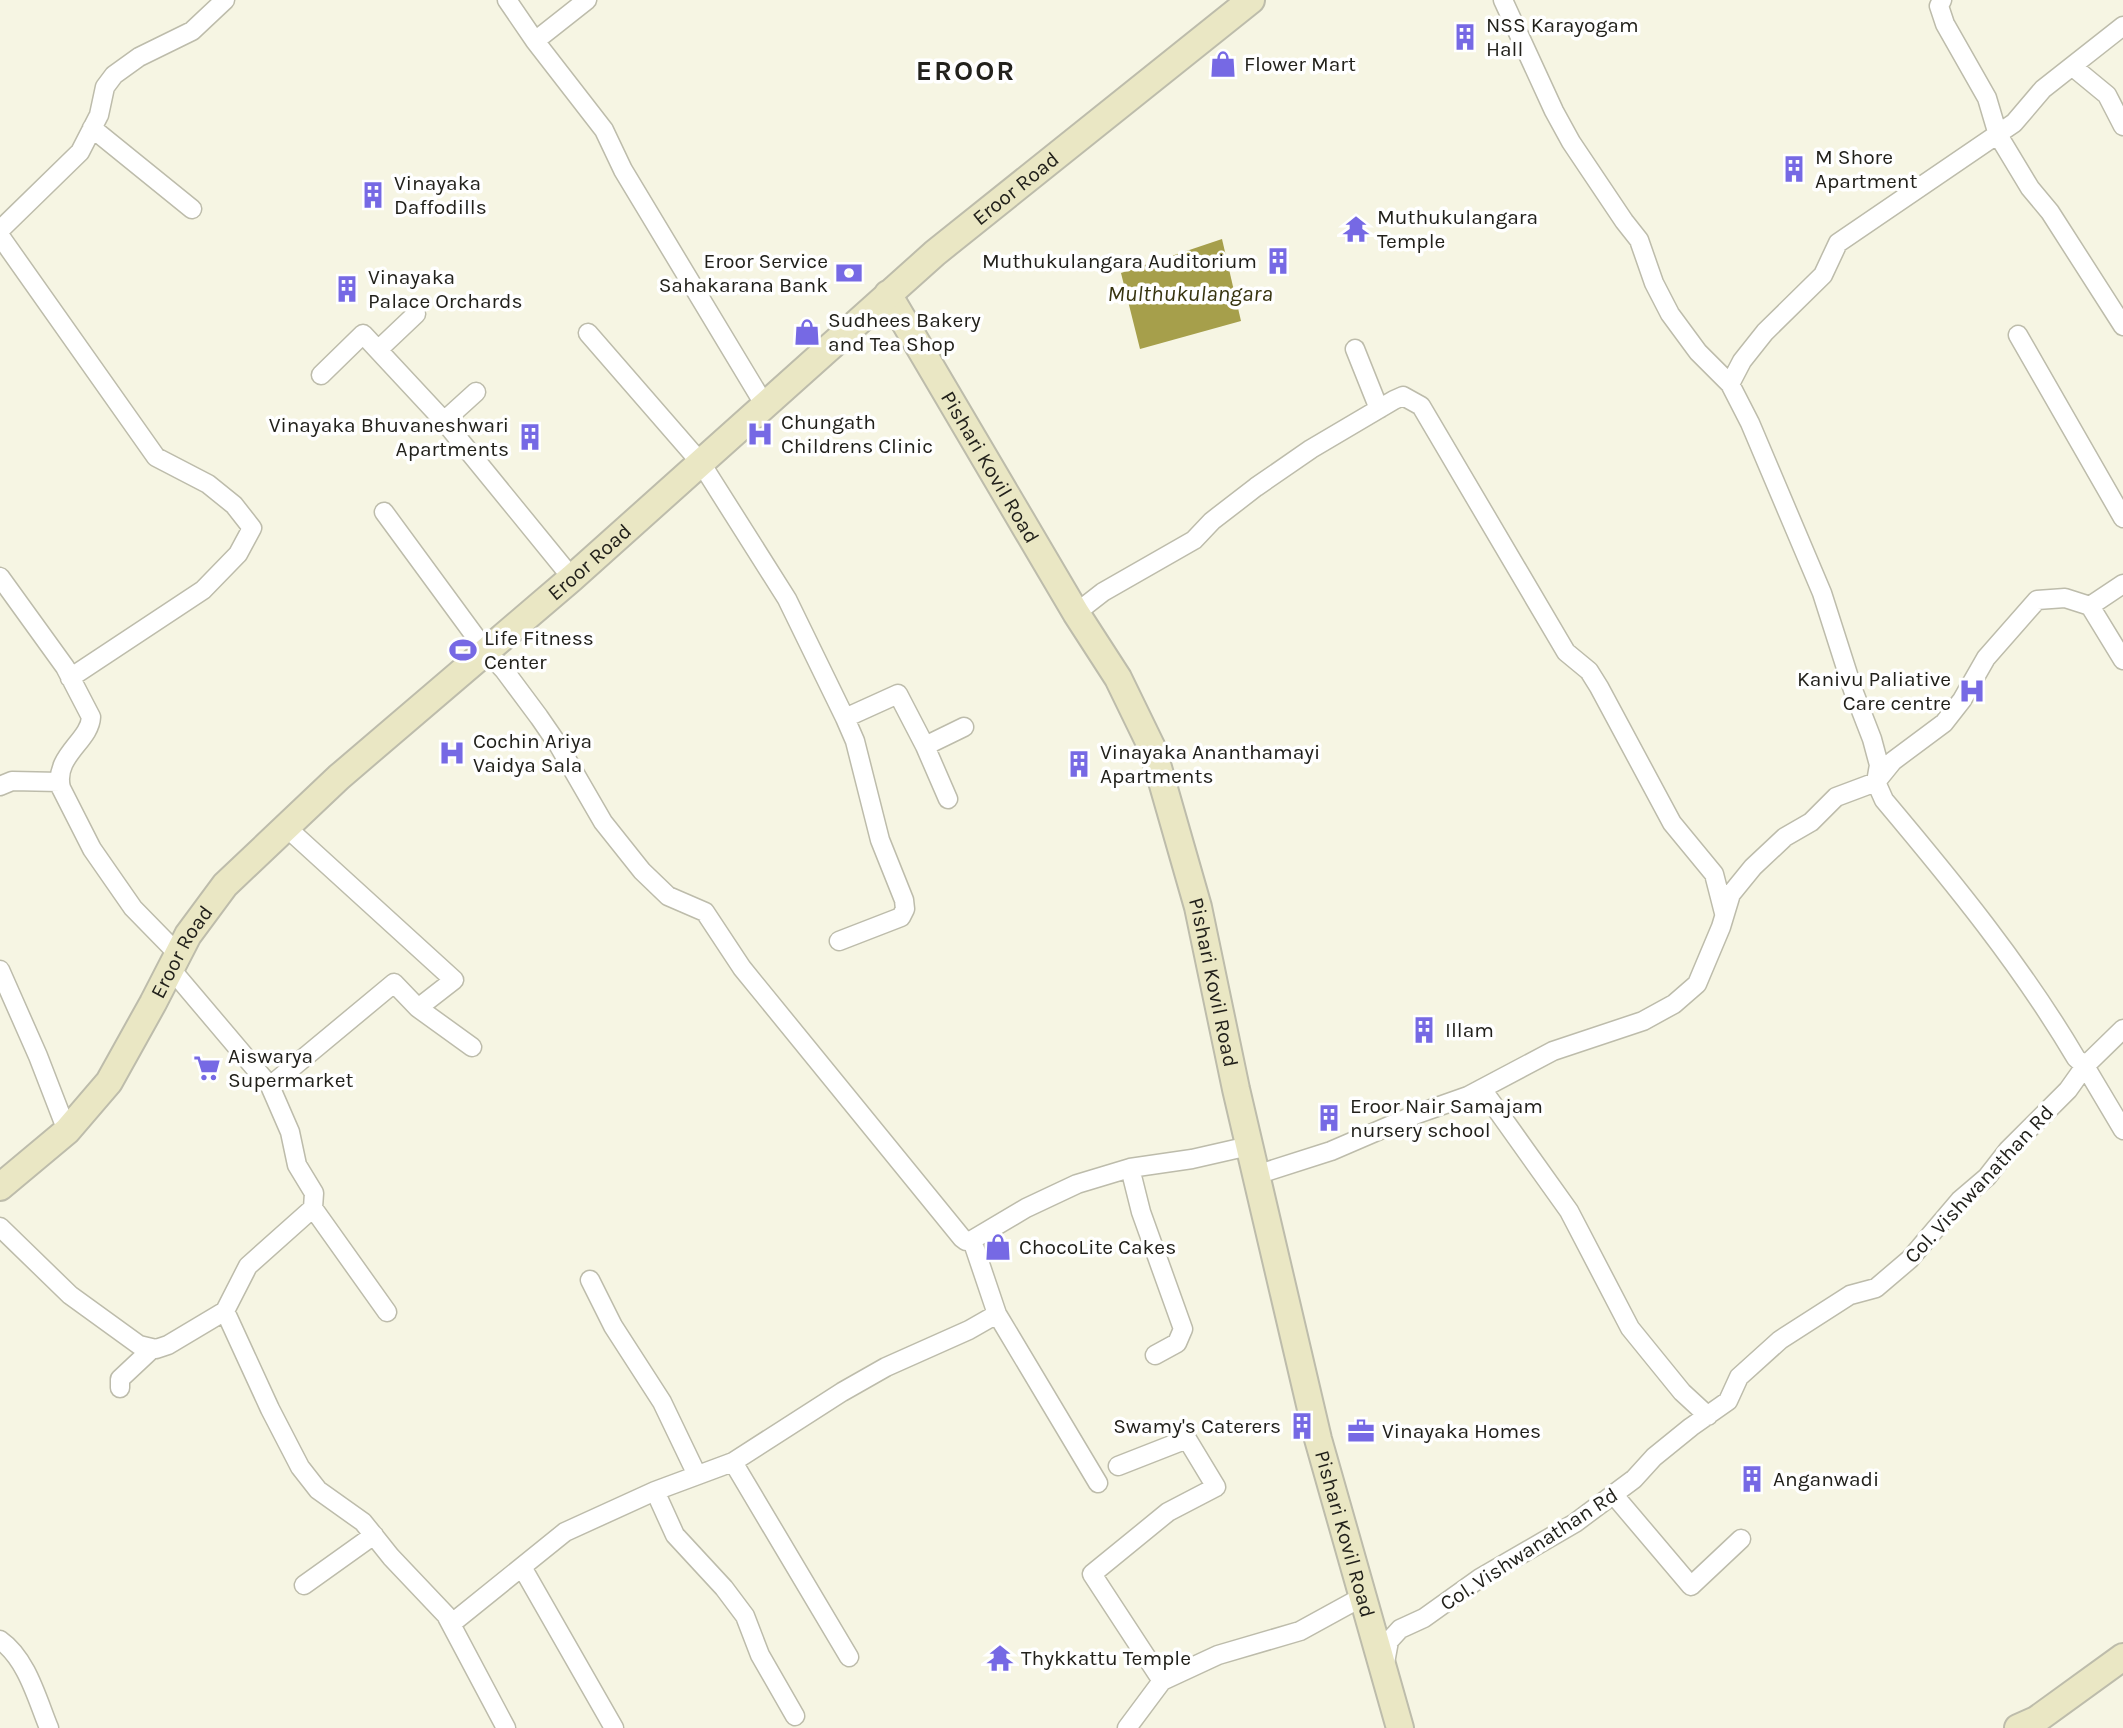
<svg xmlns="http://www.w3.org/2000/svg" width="2123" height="1728" font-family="Karla,sans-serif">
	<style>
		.water { fill: #a69f4b }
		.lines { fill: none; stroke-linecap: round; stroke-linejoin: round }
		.street-casing { stroke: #bdbcab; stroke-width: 21 }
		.secondary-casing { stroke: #bdbcab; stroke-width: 30 }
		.street { stroke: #fff; stroke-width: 18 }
		.secondary { stroke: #eae7c4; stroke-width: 26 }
		.labels { text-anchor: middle; stroke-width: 7; stroke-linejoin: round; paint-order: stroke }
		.poi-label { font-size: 21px; fill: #22211b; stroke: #fff; text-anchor: start }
		.street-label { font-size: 21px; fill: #22211b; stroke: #fff }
		.water-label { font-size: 23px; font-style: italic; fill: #37340f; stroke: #fff }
		.district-label { font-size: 28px; font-weight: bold; letter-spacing: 2px; fill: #22211b; stroke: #fff }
	</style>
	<rect width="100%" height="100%" fill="#f6f5e3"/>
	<path class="water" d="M 1222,239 L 1241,321 L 1140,349 L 1121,273 Z"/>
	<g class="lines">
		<defs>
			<path id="street" d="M 507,0 L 535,41 L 604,130 L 623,170 L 764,404
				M 1503,0 L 1554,111 L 1571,142 L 1624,221 L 1639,240 L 1654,283 L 1670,314 L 1698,352 L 1730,384 L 1750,423 L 1822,593 L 1853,690 L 1872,739 L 1879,765 L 1876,782 L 1884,800 C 1953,882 2021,965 2076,1058 L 2085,1066 L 2123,1130
				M 1942,0 L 1939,6 L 1945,24 L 1987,98 L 1998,135 L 2030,188 L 2050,212 L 2123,326
				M 535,41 L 587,0
				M 2073,67 L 2107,95 L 2123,126
				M 92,128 L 192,209
				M 0,230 L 80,152 L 99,115 L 105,87 L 114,75 L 139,57 L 192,31 L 225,0
				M 0,236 L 156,457 L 208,484 L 234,505 L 252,528 L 238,554 L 203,590 L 70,678
				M 588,333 L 701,463 L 787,599 L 845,718 L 898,694 L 925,746 L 964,727
				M 2018,335 L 2123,518
				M 1355,349 L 1379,409
				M 378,350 L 416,314
				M 321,375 L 363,334 L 444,421 L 572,578
				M 1730,384 L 1742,361 L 1765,332 L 1823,275 L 1838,243 L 2014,123 L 2043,89 L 2123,26
				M 444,421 L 476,392
				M 384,512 L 486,651 L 504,670 L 539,717 L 559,746 L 603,822 L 642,871 L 668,896 L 705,912 L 742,968 L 962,1238 L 966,1241 L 972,1240 L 1026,1208 L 1077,1184 L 1130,1168 L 1192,1159 L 1249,1146
				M 0,577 L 65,667 L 91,717 C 90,741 53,756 61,788 L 92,849 L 133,908 L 178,954
				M 2090,606 L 2123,660
				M 1076,613 L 1103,592 L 1194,540 L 1212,521 L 1256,487 L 1311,449 L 1394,400 L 1403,396 L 1421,406 L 1566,652 L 1589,671 L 1599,687 L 1672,823 L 1714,874 L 1724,913
				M 925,746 L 948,799
				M 0,786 L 12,781 L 60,782
				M 839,941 L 901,917 L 905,909 L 904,900 L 880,840 L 855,741 L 845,718
				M 171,969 L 270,1086 L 290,1132 L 297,1165 L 314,1193 L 313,1208 L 248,1266 L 225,1311
				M 0,970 L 38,1056 L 67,1131
				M 418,1008 L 472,1047
				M 270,1086 L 394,983 L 418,1008 L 454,980 L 286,827
				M 1482,1089 L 1569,1211 L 1630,1328 L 1682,1392 L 1708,1416
				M 1130,1168 L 1141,1212 L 1183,1329 L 1177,1343 L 1155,1355
				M 1256,1175 L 1331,1151 L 1417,1114 L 1468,1096 L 1553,1051 L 1643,1021 L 1674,1004 L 1697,984 L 1721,927 L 1731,894 L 1753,867 L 1785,837 L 1811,822 L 1836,797 L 1876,782 L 1893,761 L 1944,723 L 1962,700 L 1986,658 L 2037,600 L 2065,598 L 2090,606 L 2123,584
				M 313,1208 L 387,1312
				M 0,1227 L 70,1295 L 139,1345 L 156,1349 L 168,1345 L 225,1311 L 270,1409 L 300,1467 L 318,1490 L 363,1522 L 391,1557 L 446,1615 L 506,1728
				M 590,1280 L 613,1326 L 662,1402 L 697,1475
				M 997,1314 L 1098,1483
				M 120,1388 L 120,1379 L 152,1349
				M 733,1462 L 849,1657
				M 1118,1466 L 1187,1439 L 1216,1487 L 1168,1512 L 1092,1574 L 1162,1681
				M 655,1491 L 675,1535 L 724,1588 L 745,1616 L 760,1655 L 795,1716
				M 1613,1494 L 1691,1586 L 1741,1539
				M 522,1567 L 614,1728
				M 304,1585 L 374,1535
				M 451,1624 L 565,1532 L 655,1491 L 733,1462 L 842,1392 L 886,1367 L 969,1330 L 997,1314 L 972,1240
				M 0,1640 C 27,1659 37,1699 49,1728
				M 1385,1663 L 1389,1641 L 1400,1629 L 1424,1618 L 1480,1578 L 1575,1523 L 1634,1479 L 1654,1457 L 1691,1427 L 1728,1401 L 1739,1377 L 1780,1340 L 1850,1295 L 1876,1288 L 1910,1259 L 1960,1200 L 1987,1177 L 2008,1150 L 2068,1090 L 2085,1066 L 2123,1029
				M 1127,1728 L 1162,1681 L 1218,1655 L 1300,1631 L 1362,1597"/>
			<g id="secondary">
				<path id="s1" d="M 888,294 L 1076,613 L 1118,678 L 1153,750 L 1198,907 L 1236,1089 L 1318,1439 L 1400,1728"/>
				<path id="s2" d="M 0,1187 L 67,1131 L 109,1082 L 153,1003 L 188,935 L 225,885 L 339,777 L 572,578 L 935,253 L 1251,0"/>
				<path d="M 2018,1728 L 2036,1720 L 2123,1657"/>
			</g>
		</defs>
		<use href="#street" class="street-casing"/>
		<use href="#secondary" class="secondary-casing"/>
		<use href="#street" class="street"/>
		<use href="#secondary" class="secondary"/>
	</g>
	<defs>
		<symbol id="building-bare" viewBox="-9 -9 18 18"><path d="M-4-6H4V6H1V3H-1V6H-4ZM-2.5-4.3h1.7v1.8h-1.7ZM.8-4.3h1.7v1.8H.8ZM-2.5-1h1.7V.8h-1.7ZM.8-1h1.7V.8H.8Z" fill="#7669e4" stroke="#fff" stroke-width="2.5" paint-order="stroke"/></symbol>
		<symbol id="shop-bare" viewBox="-9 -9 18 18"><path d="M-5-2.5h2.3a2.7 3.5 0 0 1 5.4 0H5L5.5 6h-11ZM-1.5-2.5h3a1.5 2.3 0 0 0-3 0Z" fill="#7669e4" stroke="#fff" stroke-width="2.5" paint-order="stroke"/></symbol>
		<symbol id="temple-bare" viewBox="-9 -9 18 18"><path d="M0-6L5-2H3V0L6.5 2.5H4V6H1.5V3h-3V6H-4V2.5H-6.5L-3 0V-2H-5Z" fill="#7669e4" stroke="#fff" stroke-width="2.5" paint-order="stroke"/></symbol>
		<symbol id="bank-bare" viewBox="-9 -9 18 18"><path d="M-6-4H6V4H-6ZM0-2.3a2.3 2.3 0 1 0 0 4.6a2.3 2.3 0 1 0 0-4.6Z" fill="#7669e4" stroke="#fff" stroke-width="2.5" paint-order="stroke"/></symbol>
		<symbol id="hospital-bare" viewBox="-9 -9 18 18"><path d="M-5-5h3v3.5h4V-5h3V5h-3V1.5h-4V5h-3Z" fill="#7669e4" stroke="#fff" stroke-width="2.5" paint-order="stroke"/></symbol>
		<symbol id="stadium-bare" viewBox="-9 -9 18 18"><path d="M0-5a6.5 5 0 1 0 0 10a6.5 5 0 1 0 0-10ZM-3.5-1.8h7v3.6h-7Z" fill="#7669e4" stroke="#fff" stroke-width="2.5" paint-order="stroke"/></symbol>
		<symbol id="supermarket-bare" viewBox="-9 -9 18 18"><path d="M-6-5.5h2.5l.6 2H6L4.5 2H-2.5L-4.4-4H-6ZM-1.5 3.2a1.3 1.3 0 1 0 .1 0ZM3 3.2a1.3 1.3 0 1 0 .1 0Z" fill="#7669e4" stroke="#fff" stroke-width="2.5" paint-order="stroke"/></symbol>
		<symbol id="office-bare" viewBox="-9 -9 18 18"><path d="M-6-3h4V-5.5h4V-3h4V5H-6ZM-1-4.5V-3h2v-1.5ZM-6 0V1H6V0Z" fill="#7669e4" stroke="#fff" stroke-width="2.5" paint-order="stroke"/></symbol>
	</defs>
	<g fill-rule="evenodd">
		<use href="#building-bare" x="1446" y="18" width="38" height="38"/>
		<use href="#shop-bare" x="1204" y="45" width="38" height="38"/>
		<use href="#building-bare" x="1775" y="150" width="38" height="38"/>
		<use href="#building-bare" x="354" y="176" width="38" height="38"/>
		<use href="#temple-bare" x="1337" y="210" width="38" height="38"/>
		<use href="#building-bare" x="1259" y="242" width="38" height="38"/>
		<use href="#bank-bare" x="830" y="254" width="38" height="38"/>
		<use href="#building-bare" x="328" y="270" width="38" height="38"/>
		<use href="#shop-bare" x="788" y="313" width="38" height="38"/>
		<use href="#hospital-bare" x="741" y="415" width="38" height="38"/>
		<use href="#building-bare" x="511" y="418" width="38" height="38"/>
		<use href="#stadium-bare" x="444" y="631" width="38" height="38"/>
		<use href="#hospital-bare" x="1953" y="672" width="38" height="38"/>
		<use href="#hospital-bare" x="433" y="734" width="38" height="38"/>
		<use href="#building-bare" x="1060" y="745" width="38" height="38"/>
		<use href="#building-bare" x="1405" y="1011" width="38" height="38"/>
		<use href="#supermarket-bare" x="188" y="1049" width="38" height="38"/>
		<use href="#building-bare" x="1310" y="1099" width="38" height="38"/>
		<use href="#shop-bare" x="979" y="1228" width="38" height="38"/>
		<use href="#building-bare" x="1283" y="1407" width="38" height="38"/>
		<use href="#office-bare" x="1342" y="1412" width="38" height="38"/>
		<use href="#building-bare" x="1733" y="1460" width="38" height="38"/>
		<use href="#temple-bare" x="981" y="1639" width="38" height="38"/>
	</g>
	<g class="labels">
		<g class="poi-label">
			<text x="1486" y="32">NSS Karayogam<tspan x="1486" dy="24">Hall</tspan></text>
			<text x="1244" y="71">Flower Mart</text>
			<text x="1815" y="164">M Shore<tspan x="1815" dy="24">Apartment</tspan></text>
			<text x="394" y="190">Vinayaka<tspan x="394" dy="24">Daffodills</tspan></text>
			<text x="1377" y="224">Muthukulangara<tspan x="1377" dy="24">Temple</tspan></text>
			<text x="828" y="268" text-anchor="end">Eroor Service<tspan x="828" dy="24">Sahakarana Bank</tspan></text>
			<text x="1257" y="268" text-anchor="end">Muthukulangara Auditorium</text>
			<text x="368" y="284">Vinayaka<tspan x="368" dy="24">Palace Orchards</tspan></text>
			<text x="828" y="327">Sudhees Bakery<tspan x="828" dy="24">and Tea Shop</tspan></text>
			<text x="781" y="429">Chungath<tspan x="781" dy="24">Childrens Clinic</tspan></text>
			<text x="509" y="432" text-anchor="end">Vinayaka Bhuvaneshwari<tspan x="509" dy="24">Apartments</tspan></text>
			<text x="484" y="645">Life Fitness<tspan x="484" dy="24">Center</tspan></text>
			<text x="1951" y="686" text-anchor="end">Kanivu Paliative<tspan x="1951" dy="24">Care centre</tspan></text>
			<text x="473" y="748">Cochin Ariya<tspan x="473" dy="24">Vaidya Sala</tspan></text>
			<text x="1100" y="759">Vinayaka Ananthamayi<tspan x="1100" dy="24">Apartments</tspan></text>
			<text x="1445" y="1037">Illam</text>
			<text x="228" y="1063">Aiswarya<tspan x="228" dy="24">Supermarket</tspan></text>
			<text x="1350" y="1113">Eroor Nair Samajam<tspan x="1350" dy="24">nursery school</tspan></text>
			<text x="1019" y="1254">ChocoLite Cakes</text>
			<text x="1281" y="1433" text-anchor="end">Swamy's Caterers</text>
			<text x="1382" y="1438">Vinayaka Homes</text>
			<text x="1773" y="1486">Anganwadi</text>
			<text x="1021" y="1665">Thykkattu Temple</text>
		</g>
		<g class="street-label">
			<text dy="7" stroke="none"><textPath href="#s2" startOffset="1435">Eroor Road</textPath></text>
			<text dy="7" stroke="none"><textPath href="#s1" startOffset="201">Pishari Kovil Road</textPath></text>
			<text dy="7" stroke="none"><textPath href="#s2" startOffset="868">Eroor Road</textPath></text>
			<text dy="7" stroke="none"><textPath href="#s2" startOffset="301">Eroor Road</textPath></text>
			<text dy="7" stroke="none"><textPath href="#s1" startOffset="768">Pishari Kovil Road</textPath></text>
			<text transform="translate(1979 1184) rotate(-47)" y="7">Col. Vishwanathan Rd</text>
			<text dy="7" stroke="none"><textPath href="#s1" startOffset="1335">Pishari Kovil Road</textPath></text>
			<text transform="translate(1529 1549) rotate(-33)" y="7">Col. Vishwanathan Rd</text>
		</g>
		<g class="water-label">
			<text x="1190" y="301">Multhukulangara</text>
		</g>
		<g class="district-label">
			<text x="966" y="80">EROOR</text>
		</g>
	</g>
</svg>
